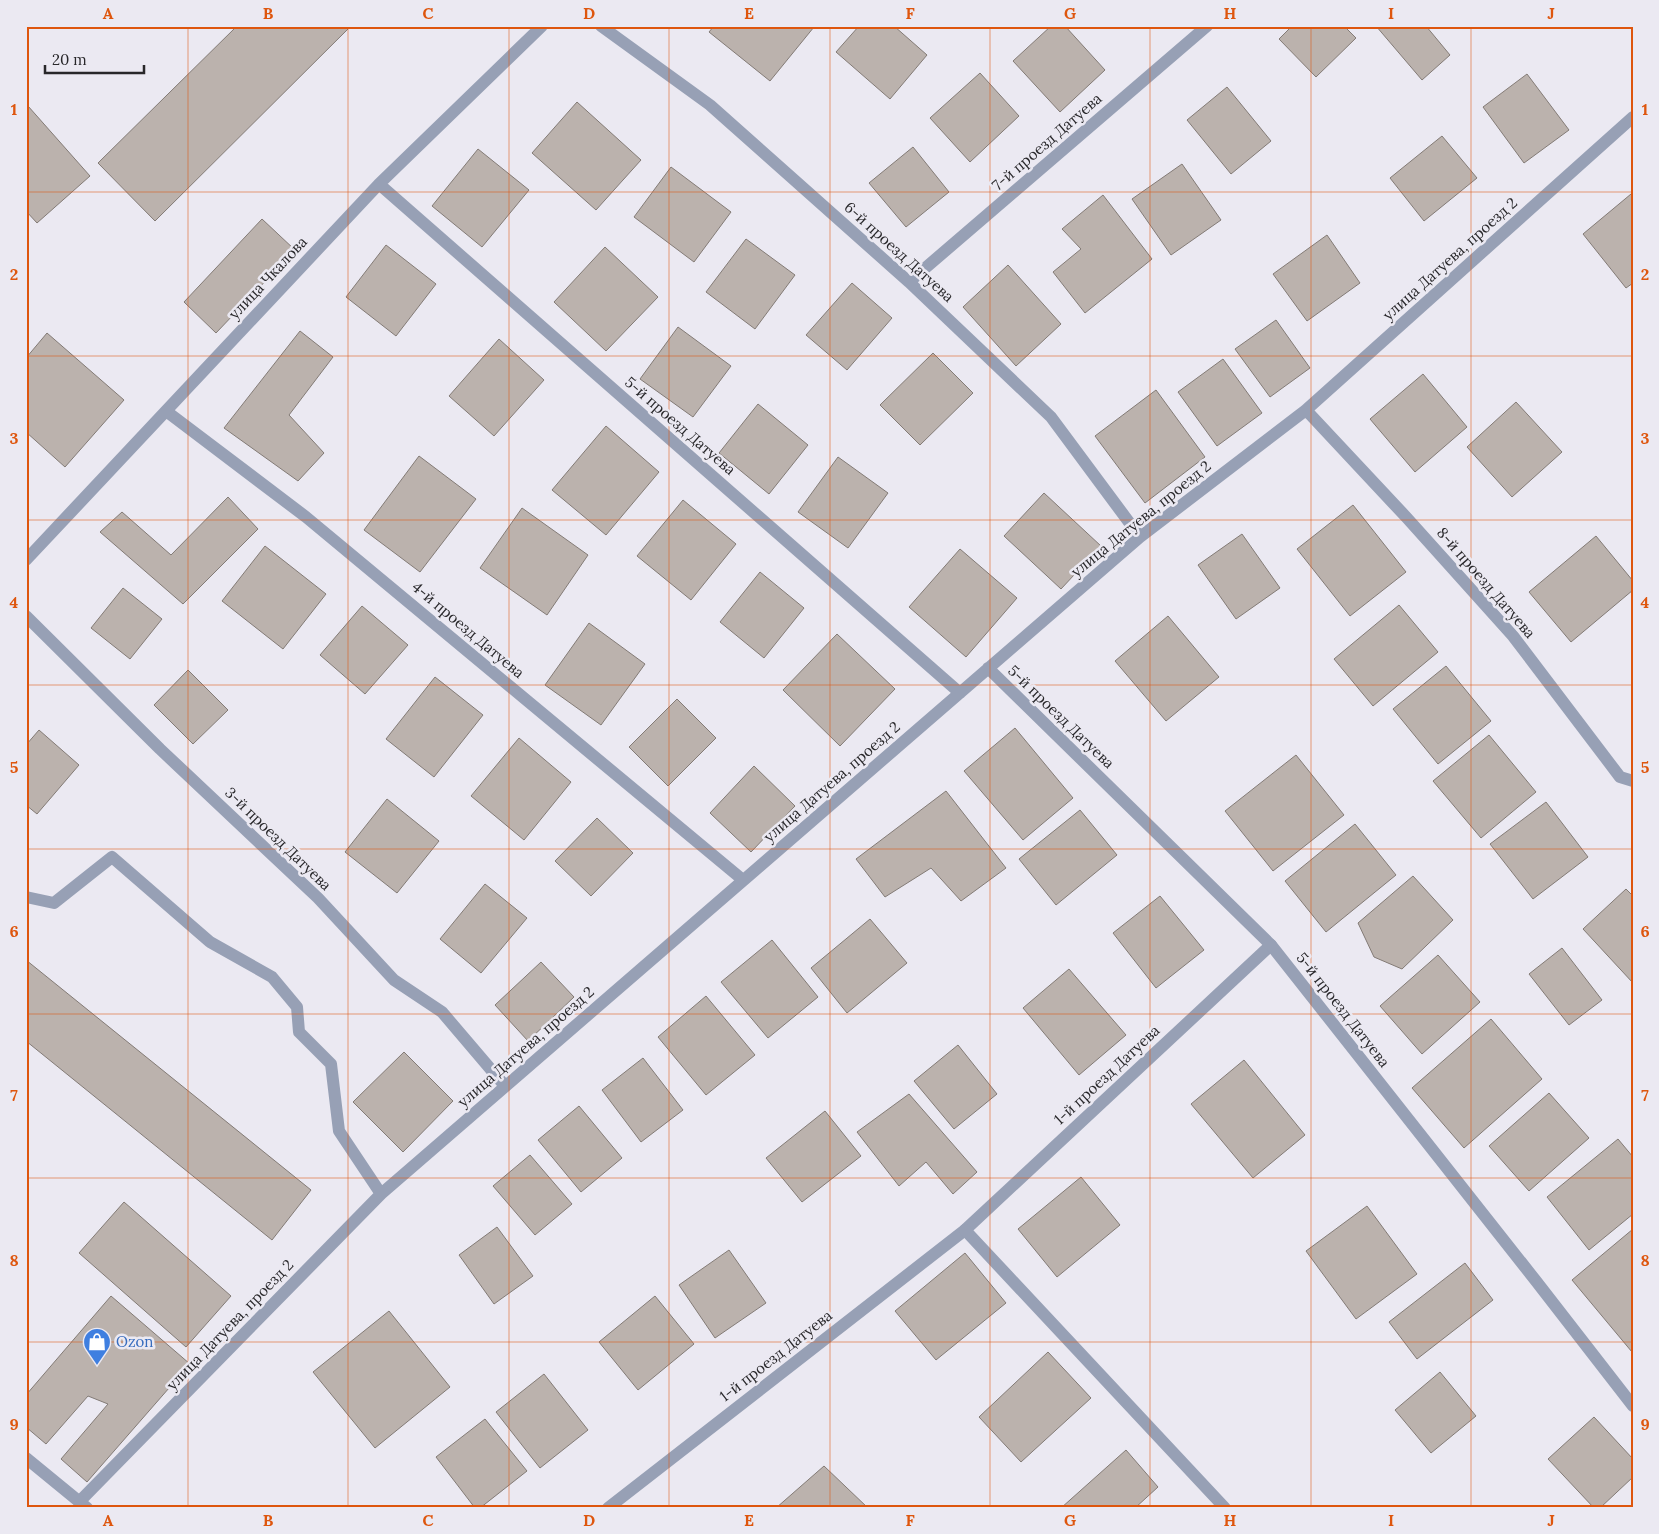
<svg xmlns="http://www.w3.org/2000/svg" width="1659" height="1534" font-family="Lora,serif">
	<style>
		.building { fill: #bbb2ad; stroke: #837b76 }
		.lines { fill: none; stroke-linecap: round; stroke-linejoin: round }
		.service { stroke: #97a0b5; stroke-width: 12 }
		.minor { stroke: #97a0b5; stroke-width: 12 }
		.tertiary { stroke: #97a0b5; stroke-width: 12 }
		.grid { fill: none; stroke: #de560e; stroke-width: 1; stroke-opacity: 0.55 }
		.labels { text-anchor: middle; stroke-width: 5; stroke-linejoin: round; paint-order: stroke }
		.street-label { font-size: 15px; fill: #28272a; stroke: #ebe9f2 }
		.shop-label { font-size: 15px; fill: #366cbe; stroke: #ebe9f2; text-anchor: start }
		.neatline { fill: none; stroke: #de560e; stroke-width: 2 }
		.grid-label { font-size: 16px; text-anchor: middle; font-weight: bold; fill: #de560e }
	</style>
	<rect width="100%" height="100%" fill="#ebe9f2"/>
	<path class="building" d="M 237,26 L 351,26 L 155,221 L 98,163 Z
		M 714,26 L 813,26 L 814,27 L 770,81 L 709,32 Z
		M 859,26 L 894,26 L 927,55 L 890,99 L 836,52 Z
		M 1051,26 L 1065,26 L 1105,70 L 1060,112 L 1013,61 Z
		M 1292,26 L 1344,26 L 1356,38 L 1316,77 L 1279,39 Z
		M 1376,26 L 1426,26 L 1450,55 L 1422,80 Z
		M 980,73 L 1019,116 L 970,162 L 930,118 Z
		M 1527,74 L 1569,130 L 1524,163 L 1483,107 Z
		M 1227,87 L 1271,141 L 1231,174 L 1187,120 Z
		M 577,102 L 641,160 L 596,210 L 532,153 Z
		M 28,106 L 90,176 L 37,223 L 26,211 L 26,108 Z
		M 1442,136 L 1477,178 L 1424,221 L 1390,178 Z
		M 913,147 L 949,192 L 906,227 L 869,183 Z
		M 478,149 L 529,190 L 482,247 L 432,206 Z
		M 1182,164 L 1221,220 L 1171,255 L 1132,199 Z
		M 671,167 L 731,212 L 694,262 L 634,217 Z
		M 1631,194 L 1633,196 L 1633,283 L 1626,288 L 1583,234 Z
		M 1103,195 L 1152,259 L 1085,313 L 1053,272 L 1081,249 L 1062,229 Z
		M 262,219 L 295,250 L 216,333 L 184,302 Z
		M 1327,235 L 1360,283 L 1307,321 L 1273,274 Z
		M 746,239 L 795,275 L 755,329 L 706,292 Z
		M 386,245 L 436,284 L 396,336 L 346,297 Z
		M 605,247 L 658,297 L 606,351 L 554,302 Z
		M 1008,265 L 1061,324 L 1016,366 L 963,307 Z
		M 852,283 L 892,318 L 847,370 L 806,335 Z
		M 1276,320 L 1310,368 L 1270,397 L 1235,349 Z
		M 678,327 L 731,366 L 693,417 L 640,379 Z
		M 300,331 L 333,357 L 289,415 L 324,453 L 298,481 L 224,428 Z
		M 47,333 L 124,400 L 65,467 L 26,432 L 26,358 Z
		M 499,339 L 544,380 L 494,436 L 449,396 Z
		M 933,353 L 973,393 L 920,445 L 880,405 Z
		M 1223,359 L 1262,413 L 1217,446 L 1178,392 Z
		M 1423,374 L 1467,427 L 1415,472 L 1370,419 Z
		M 1156,390 L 1205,457 L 1145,503 L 1095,436 Z
		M 1516,402 L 1562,452 L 1512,497 L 1467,447 Z
		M 758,404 L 808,445 L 769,494 L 719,453 Z
		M 606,426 L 659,472 L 606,535 L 552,490 Z
		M 419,456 L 476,499 L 420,572 L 364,530 Z
		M 838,457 L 888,493 L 848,548 L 798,512 Z
		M 1044,493 L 1101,546 L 1061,589 L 1004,536 Z
		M 228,497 L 258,529 L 183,604 L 100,532 L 122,512 L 171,555 Z
		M 683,500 L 736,544 L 691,600 L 637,556 Z
		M 1353,505 L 1406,572 L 1350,616 L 1297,549 Z
		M 522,508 L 588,555 L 547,615 L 480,568 Z
		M 1242,534 L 1280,588 L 1236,619 L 1198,565 Z
		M 1596,536 L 1633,581 L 1633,590 L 1571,642 L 1529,592 Z
		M 265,546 L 326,594 L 283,649 L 222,601 Z
		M 960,549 L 1017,598 L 966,657 L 909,607 Z
		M 760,572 L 804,608 L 764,658 L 720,622 Z
		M 123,588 L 162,619 L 130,659 L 91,628 Z
		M 1399,605 L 1438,652 L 1373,706 L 1334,659 Z
		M 362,606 L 408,645 L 365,694 L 320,655 Z
		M 1168,616 L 1219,677 L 1166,721 L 1115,661 Z
		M 589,623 L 645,664 L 601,725 L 545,685 Z
		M 837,634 L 895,689 L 840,746 L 783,690 Z
		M 1446,666 L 1491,721 L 1438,764 L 1393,709 Z
		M 188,670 L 228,710 L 193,744 L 154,705 Z
		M 435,677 L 483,715 L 434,777 L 386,739 Z
		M 677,699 L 716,738 L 668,786 L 629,747 Z
		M 1015,728 L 1073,798 L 1023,840 L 964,771 Z
		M 39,730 L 79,765 L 37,814 L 26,805 L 26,745 Z
		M 1489,735 L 1536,792 L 1481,838 L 1433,781 Z
		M 519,738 L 571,782 L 524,840 L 471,796 Z
		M 1296,755 L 1344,815 L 1273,871 L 1225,811 Z
		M 754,766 L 795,806 L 751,852 L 710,813 Z
		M 946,791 L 1006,868 L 961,901 L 931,868 L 885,897 L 856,859 Z
		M 387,799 L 439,841 L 397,893 L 345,852 Z
		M 1546,802 L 1588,857 L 1533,899 L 1490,844 Z
		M 1080,810 L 1117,855 L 1056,905 L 1019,859 Z
		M 597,818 L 633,853 L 591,896 L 555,861 Z
		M 1355,824 L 1396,875 L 1326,932 L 1285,881 Z
		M 1413,876 L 1453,920 L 1402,969 L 1374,957 L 1358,923 Z
		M 485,884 L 527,918 L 481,973 L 440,939 Z
		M 1626,889 L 1633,896 L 1633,983 L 1583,929 Z
		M 1160,896 L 1204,950 L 1156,988 L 1113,933 Z
		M 870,919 L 907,963 L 847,1013 L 811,968 Z
		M 772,940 L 818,997 L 768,1038 L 721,982 Z
		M 1562,948 L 1602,1000 L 1569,1025 L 1529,974 Z
		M 1438,955 L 1480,1002 L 1422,1054 L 1380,1006 Z
		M 26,960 L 311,1190 L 272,1240 L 26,1041 Z
		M 541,962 L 574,997 L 528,1041 L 495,1005 Z
		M 1069,969 L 1126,1035 L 1079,1075 L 1023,1008 Z
		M 706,996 L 755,1055 L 706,1095 L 658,1037 Z
		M 1491,1019 L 1542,1079 L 1464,1148 L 1412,1088 Z
		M 958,1045 L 997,1094 L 954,1129 L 914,1081 Z
		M 404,1052 L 453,1101 L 403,1152 L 353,1102 Z
		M 643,1058 L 683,1110 L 641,1142 L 602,1090 Z
		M 1244,1060 L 1305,1135 L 1253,1178 L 1191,1104 Z
		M 1549,1093 L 1589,1138 L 1529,1191 L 1489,1146 Z
		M 909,1094 L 977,1172 L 953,1194 L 926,1162 L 899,1186 L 857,1132 Z
		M 579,1106 L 622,1158 L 581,1192 L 538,1140 Z
		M 825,1111 L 861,1156 L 802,1202 L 766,1158 Z
		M 1618,1139 L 1633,1157 L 1633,1214 L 1589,1250 L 1547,1197 Z
		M 530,1155 L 572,1204 L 535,1235 L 493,1186 Z
		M 1081,1177 L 1120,1225 L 1057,1277 L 1018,1229 Z
		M 124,1202 L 231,1296 L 186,1347 L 79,1253 Z
		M 1367,1206 L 1417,1274 L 1356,1319 L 1306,1251 Z
		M 497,1227 L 533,1276 L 494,1304 L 459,1255 Z
		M 1633,1229 L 1633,1351 L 1632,1352 L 1572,1280 Z
		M 729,1250 L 766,1303 L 715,1338 L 679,1285 Z
		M 965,1253 L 1006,1303 L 936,1360 L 895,1311 Z
		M 1465,1263 L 1493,1300 L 1417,1359 L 1389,1322 Z
		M 111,1296 L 190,1364 L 87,1482 L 61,1459 L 108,1404 L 88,1396 L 46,1444 L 26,1427 L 26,1395 Z
		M 655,1296 L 694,1344 L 638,1390 L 599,1342 Z
		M 389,1311 L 450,1387 L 375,1448 L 313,1372 Z
		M 1048,1352 L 1091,1398 L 1021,1462 L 979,1417 Z
		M 1440,1372 L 1476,1416 L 1431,1453 L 1395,1410 Z
		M 544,1374 L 588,1430 L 540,1468 L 496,1412 Z
		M 1594,1417 L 1633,1459 L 1633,1477 L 1600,1508 L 1594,1508 L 1548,1459 Z
		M 485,1419 L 527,1471 L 480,1508 L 475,1508 L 436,1457 Z
		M 1126,1450 L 1158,1487 L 1135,1508 L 1061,1508 Z
		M 824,1466 L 868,1508 L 776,1508 Z"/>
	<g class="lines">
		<path class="service" d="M 608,1508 L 965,1230 L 1271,945"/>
		<path class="minor" d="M 601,26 L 710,105 L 909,282 L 1051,417 L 1140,537
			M 379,184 L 960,693
			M 909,282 L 1207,26
			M 1306,410 L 1407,518 L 1513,636 L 1620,777 L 1633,781
			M 166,411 L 306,517 L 743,880
			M 26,560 L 379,184 L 542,26
			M 26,616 L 160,749 L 318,898 L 394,980 L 442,1012 L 505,1086
			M 988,668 L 1271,945 L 1536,1281 L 1633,1406
			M 26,897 L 54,903 L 112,857 L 210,942 L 272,977 L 297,1007 L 299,1032 L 331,1064 L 339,1131 L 381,1194
			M 965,1230 L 1225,1508
			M 79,1502 L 381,1194 L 1140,537 L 1306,410 L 1633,117"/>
		<path class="tertiary" d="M 26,1458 L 87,1508"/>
	</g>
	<path class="grid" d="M 188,26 L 188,1508M 348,26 L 348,1508M 509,26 L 509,1508M 669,26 L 669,1508M 830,26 L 830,1508M 990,26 L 990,1508M 1150,26 L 1150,1508M 1311,26 L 1311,1508M 1471,26 L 1471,1508M 26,192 L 1633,192M 26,356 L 1633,356M 26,520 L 1633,520M 26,685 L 1633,685M 26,849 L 1633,849M 26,1014 L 1633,1014M 26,1178 L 1633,1178M 26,1342 L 1633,1342"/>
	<defs>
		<symbol id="shop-pin" viewBox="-11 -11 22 30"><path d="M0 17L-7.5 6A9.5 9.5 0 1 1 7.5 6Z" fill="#3f7fe0" stroke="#ebe9f2"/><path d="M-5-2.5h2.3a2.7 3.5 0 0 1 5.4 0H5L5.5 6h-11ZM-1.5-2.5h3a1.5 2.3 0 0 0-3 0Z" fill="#fff"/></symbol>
	</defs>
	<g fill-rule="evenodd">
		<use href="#shop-pin" x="81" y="1326" width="32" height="43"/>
	</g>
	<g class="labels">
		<g class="street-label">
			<text transform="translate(1047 142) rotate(-41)" y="5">7-й проезд Датуева</text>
			<text transform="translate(899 252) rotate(42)" y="5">6-й проезд Датуева</text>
			<text transform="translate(1450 259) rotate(-42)" y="5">улица Датуева, проезд 2</text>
			<text transform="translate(268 278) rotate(-47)" y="5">улица Чкалова</text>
			<text transform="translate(680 426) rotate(41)" y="5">5-й проезд Датуева</text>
			<text transform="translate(1141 519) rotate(-39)" y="5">улица Датуева, проезд 2</text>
			<text transform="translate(1486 583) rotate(49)" y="5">8-й проезд Датуева</text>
			<text transform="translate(468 630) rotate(40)" y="5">4-й проезд Датуева</text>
			<text transform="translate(1061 717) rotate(44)" y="5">5-й проезд Датуева</text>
			<text transform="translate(832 782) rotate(-41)" y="5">улица Датуева, проезд 2</text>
			<text transform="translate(278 839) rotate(44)" y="5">3-й проезд Датуева</text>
			<text transform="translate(1343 1010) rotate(52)" y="5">5-й проезд Датуева</text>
			<text transform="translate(526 1047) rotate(-41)" y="5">улица Датуева, проезд 2</text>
			<text transform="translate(1107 1075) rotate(-43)" y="5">1-й проезд Датуева</text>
			<text transform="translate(230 1325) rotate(-46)" y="5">улица Датуева, проезд 2</text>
			<text transform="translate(776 1356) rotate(-38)" y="5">1-й проезд Датуева</text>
		</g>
		<g class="shop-label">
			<text x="116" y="1347">Ozon</text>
		</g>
	</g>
	<rect width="1659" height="1534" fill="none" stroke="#ebe9f2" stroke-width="55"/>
	<path d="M45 65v8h99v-8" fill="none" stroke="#28272a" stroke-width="2.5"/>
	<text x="52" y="65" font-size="15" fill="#28272a" stroke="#ebe9f2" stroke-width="4" paint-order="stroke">20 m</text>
	<rect x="28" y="28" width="1604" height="1478" class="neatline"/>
	<g class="grid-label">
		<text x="108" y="19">A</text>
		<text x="268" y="19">B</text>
		<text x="428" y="19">C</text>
		<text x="589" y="19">D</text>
		<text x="749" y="19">E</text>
		<text x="910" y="19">F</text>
		<text x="1070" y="19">G</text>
		<text x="1230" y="19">H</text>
		<text x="1391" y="19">I</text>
		<text x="1551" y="19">J</text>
		<text x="14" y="115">1</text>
		<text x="1645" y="115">1</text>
		<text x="14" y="280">2</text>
		<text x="1645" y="280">2</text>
		<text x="14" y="444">3</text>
		<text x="1645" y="444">3</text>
		<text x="14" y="608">4</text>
		<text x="1645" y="608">4</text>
		<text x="14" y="773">5</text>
		<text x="1645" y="773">5</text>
		<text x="14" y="937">6</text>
		<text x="1645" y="937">6</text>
		<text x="14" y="1101">7</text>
		<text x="1645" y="1101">7</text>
		<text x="14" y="1266">8</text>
		<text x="1645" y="1266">8</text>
		<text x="14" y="1430">9</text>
		<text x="1645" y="1430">9</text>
		<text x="108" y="1526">A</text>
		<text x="268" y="1526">B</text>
		<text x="428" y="1526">C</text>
		<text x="589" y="1526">D</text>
		<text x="749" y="1526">E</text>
		<text x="910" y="1526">F</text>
		<text x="1070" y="1526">G</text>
		<text x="1230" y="1526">H</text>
		<text x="1391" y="1526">I</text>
		<text x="1551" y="1526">J</text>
	</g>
</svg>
